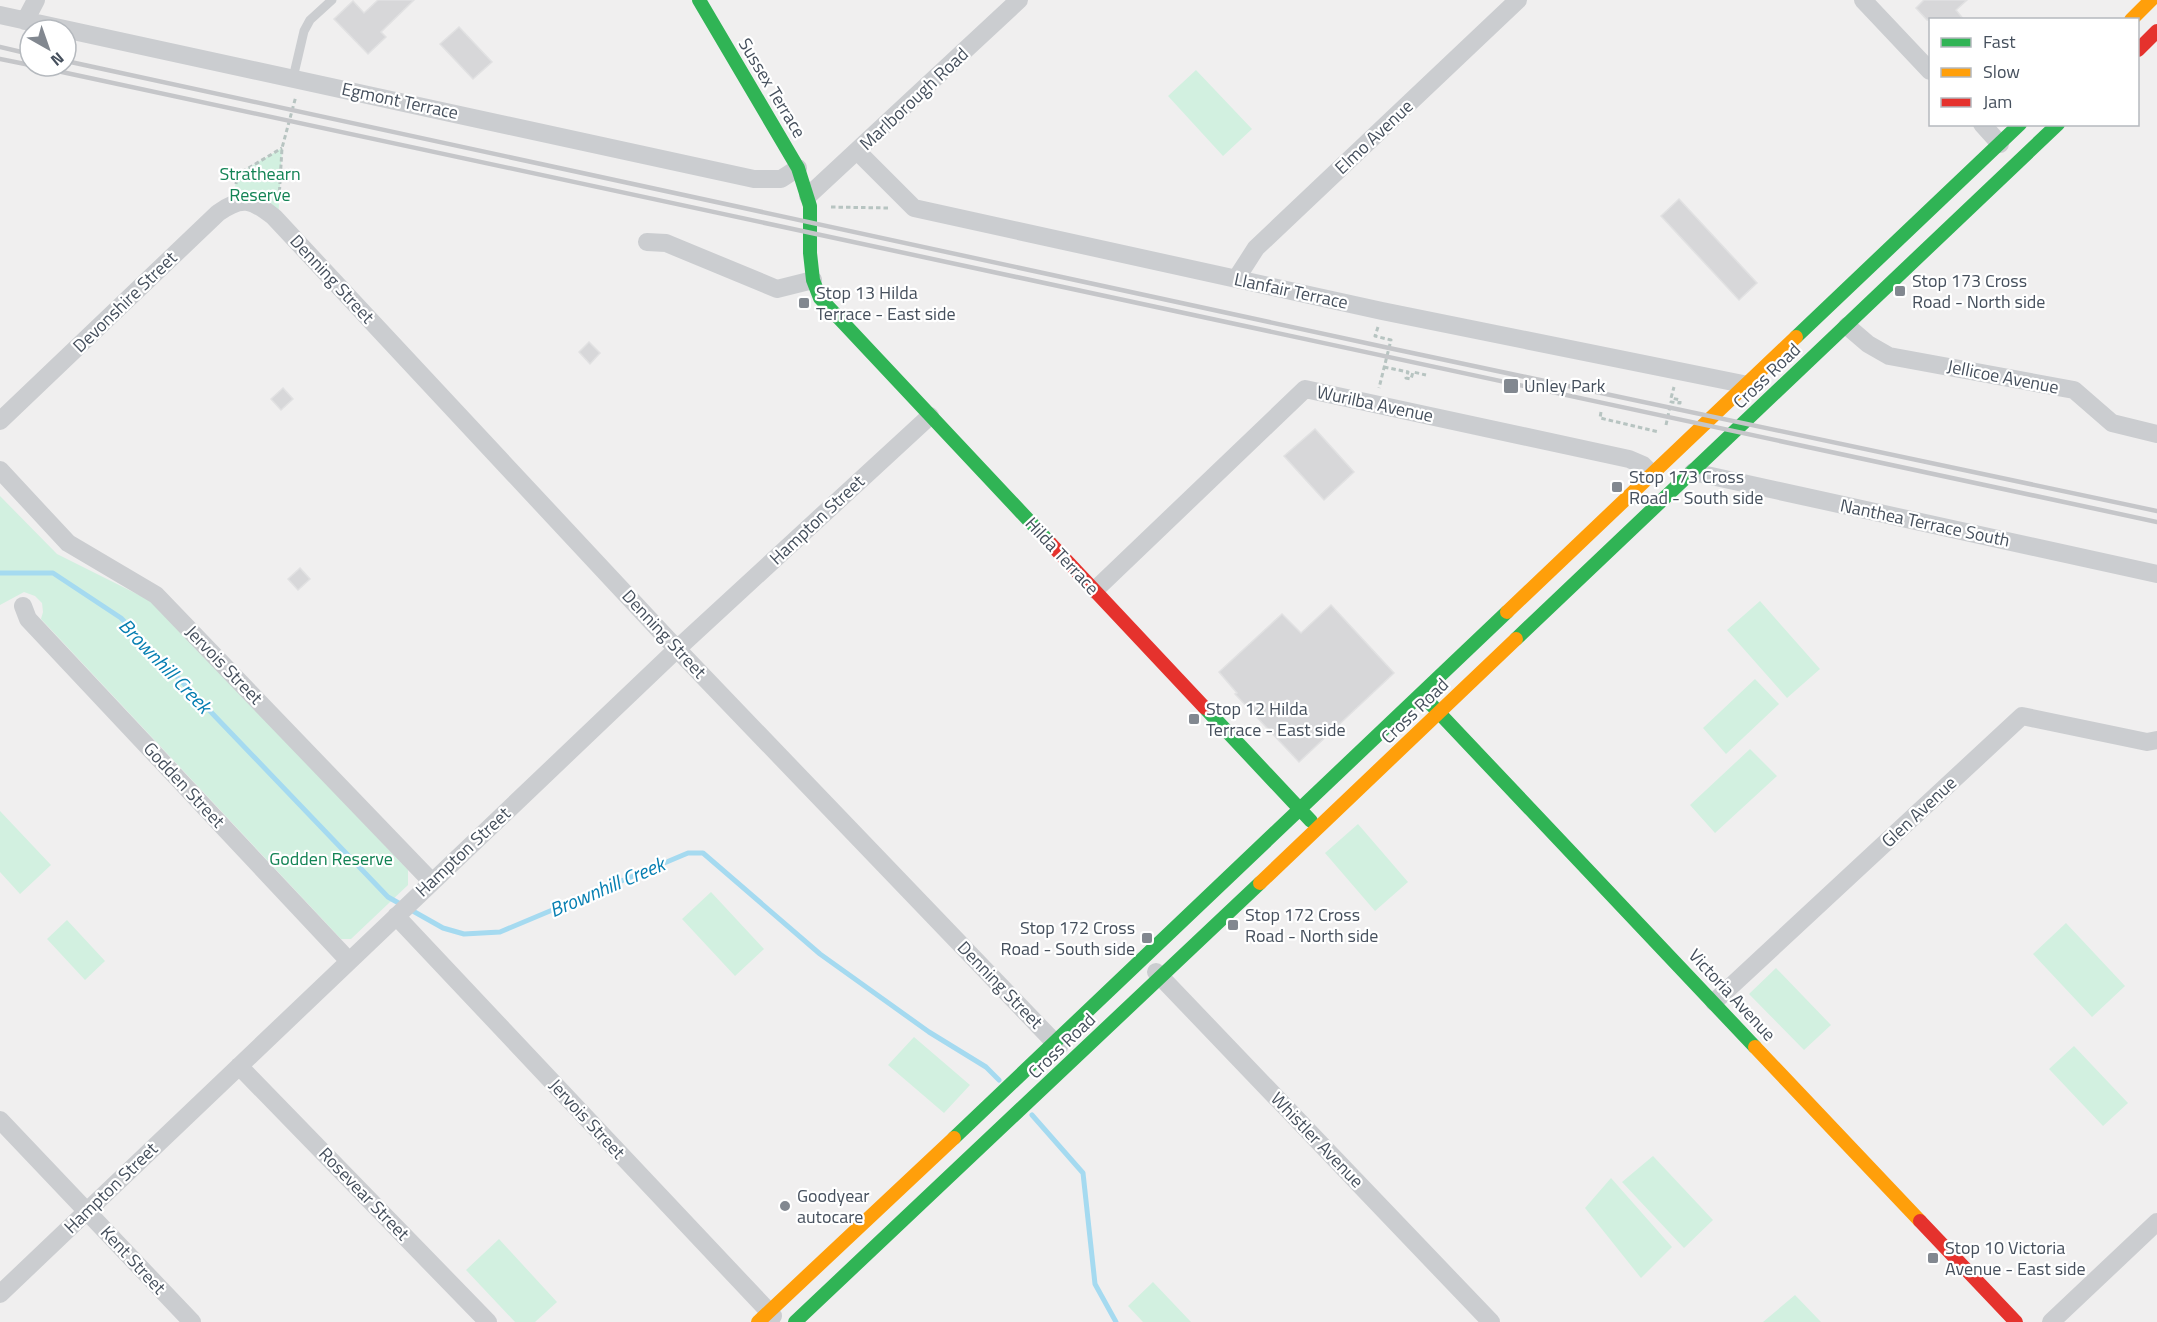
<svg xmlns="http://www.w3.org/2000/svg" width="2157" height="1322" font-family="'Titillium Web',sans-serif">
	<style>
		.green { fill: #d2f0e0 }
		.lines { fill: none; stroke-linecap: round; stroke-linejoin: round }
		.stream { stroke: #a5daf0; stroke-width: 5 }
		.building { fill: #d7d7d9; stroke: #e1e1e2; stroke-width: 1.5 }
		.path { stroke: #b7c4c1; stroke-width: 3; stroke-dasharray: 4.5 3; stroke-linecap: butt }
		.lane { stroke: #cbcdd0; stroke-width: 9 }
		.street { stroke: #cbcdd0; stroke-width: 18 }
		.fast { stroke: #30b455; stroke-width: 14 }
		.slow { stroke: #ff9f0a; stroke-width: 14 }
		.jam { stroke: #e5322d; stroke-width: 14 }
		.rail { stroke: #c5c6c9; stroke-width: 4.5 }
		.poi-dot { fill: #828890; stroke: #fff; stroke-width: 2 }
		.labels { text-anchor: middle; stroke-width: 4.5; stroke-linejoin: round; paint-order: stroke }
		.street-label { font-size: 18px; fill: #46505d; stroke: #fff }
		.park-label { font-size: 18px; fill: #128354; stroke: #fff }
		.poi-label { font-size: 18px; fill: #46505d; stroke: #fff; text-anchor: start }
		.water-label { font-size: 20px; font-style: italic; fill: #057eb1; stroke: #fff }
	</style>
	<rect width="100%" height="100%" fill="#f0efef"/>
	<path class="green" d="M 1196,70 L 1252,129 L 1223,156 L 1168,96 Z
		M 282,148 L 278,222 L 232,203 L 237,175 Z
		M 0,496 L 57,554 L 155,603 L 408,870 L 408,885 L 351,939 L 341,939 L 41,619 L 43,612 L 42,603 L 35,596 L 24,592 L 0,605 Z
		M 1760,601 L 1820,669 L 1787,698 L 1727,630 Z
		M 1755,679 L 1779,704 L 1726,754 L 1703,728 Z
		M 1750,749 L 1777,776 L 1715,833 L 1690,805 Z
		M 0,811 L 51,865 L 20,894 L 0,872 Z
		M 1358,824 L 1408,882 L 1375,911 L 1325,853 Z
		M 711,892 L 764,949 L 735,976 L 682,919 Z
		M 67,920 L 105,961 L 85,980 L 47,939 Z
		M 2066,923 L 2125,986 L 2092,1017 L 2033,954 Z
		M 1776,968 L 1831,1025 L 1804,1050 L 1749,994 Z
		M 914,1037 L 970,1085 L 944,1113 L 888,1065 Z
		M 2074,1046 L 2128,1103 L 2103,1126 L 2049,1069 Z
		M 1653,1156 L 1713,1220 L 1684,1248 L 1622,1182 Z
		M 1611,1178 L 1672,1247 L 1641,1278 L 1585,1208 Z
		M 499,1239 L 557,1302 L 535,1322 L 515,1322 L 466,1270 Z
		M 1153,1282 L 1191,1322 L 1143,1322 L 1128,1306 Z
		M 1795,1295 L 1821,1322 L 1763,1322 Z"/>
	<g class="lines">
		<path class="stream" d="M 0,573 L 53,573 L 121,618 L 388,897 L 443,928 L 464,934 L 500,932 L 688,853 L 703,853 L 820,954 L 929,1032 L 986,1067 L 999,1080
			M 1032,1115 L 1083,1173 L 1095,1284 L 1116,1322"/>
	</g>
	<path class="building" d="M 378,0 L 414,0 L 381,32 L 386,37 L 368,54 L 334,19 L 353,1 L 364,13 Z
		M 1924,0 L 1967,0 L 1956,10 L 1964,20 L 1927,20 L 1916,8 Z
		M 459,27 L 492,62 L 473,79 L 440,44 Z
		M 1679,199 L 1757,283 L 1739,300 L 1661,216 Z
		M 589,342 L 600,353 L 590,364 L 579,352 Z
		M 283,388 L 293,399 L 281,410 L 271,399 Z
		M 1315,429 L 1354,472 L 1324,500 L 1284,456 Z
		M 300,568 L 310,579 L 298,590 L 288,579 Z
		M 1331,605 L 1394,673 L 1299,762 L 1235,694 L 1237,693 L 1219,672 L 1282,614 L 1301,633 Z"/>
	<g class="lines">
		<path class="path" d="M 236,184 L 237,175 L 282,148
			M 279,199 L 282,148 L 296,96
			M 831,207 L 888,208
			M 1378,327 L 1375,336 L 1391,340 L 1379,388
			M 1384,367 L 1408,372 L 1406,378 L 1411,379 L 1413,372 L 1426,375
			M 1601,412 L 1600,418 L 1659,432
			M 1666,425 L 1671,402 L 1680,403 L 1680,400 L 1671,398 L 1674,387"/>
		<path class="lane" d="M 293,78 L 304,31 L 310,20 L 332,0"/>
		<path class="street" d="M 1863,0 L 1930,71
			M 0,15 L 754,179 L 781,179 L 798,168
			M 25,21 L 36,0
			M 1982,124 L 2000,144
			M 858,152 L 914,208 L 1382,311 L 1748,385
			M 808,196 L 1019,0
			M 647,242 L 666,243 L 777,289 L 813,280
			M 1236,279 L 1256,248 L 1518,0
			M 1847,326 L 1868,344 L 1889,356 L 2074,390 L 2112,423 L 2157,434
			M 0,421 L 218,213 C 242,196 251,199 274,217 L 677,649 L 1059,1047
			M 0,470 L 68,543 L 156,595 L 432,882
			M 1693,472 L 2157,574
			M 1095,590 L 1305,389 L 1629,459 L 1643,465 L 1653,475
			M 23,606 L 28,619 L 349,961
			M 396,916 L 773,1316
			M 1156,972 L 1491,1322
			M 1714,1002 L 2022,716 L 2147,742 L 2157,740
			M 239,1066 L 488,1322
			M 0,1120 L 192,1322
			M 0,1294 L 677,649 L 930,416
			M 2051,1322 L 2157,1222"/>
		<path class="fast" d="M 699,0 L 798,168 L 810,206 L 810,253 L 813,280 L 820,298 L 1050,543
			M 1796,337 L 2020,124
			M 1516,639 L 2058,124
			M 1426,699 L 1755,1047
			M 1205,708 L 1311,821
			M 954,1138 L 1507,612
			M 795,1322 L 1260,883"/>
		<path class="slow" d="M 2131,20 L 2151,0
			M 1507,612 L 1796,337
			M 1260,883 L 1516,639
			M 1755,1047 L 1920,1221
			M 758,1322 L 954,1138"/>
		<path class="jam" d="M 2138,50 L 2157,31
			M 1050,543 L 1205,708
			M 1920,1221 L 2016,1322"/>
		<path class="rail" d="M 0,47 L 30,54
			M 0,59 L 30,65
			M 66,61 L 1389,348 L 2157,511
			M 34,66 L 2157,522"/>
	</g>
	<g class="poi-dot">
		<rect x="1894" y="285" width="12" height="12" rx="3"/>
		<rect x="798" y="297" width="12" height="12" rx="3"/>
		<rect x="1503" y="378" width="16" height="16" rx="3"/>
		<rect x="1611" y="481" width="12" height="12" rx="3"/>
		<rect x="1188" y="713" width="12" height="12" rx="3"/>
		<rect x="1227" y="919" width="12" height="12" rx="3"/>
		<rect x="1141" y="932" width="12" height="12" rx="3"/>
		<circle cx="785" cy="1206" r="6"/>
		<rect x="1927" y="1252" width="12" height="12" rx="3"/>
	</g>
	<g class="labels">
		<g class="street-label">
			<text transform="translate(772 88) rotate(59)" y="6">Sussex Terrace</text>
			<text transform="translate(914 99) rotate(-43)" y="6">Marlborough Road</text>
			<text transform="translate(400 101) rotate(12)" y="6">Egmont Terrace</text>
			<text transform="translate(1374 137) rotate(-43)" y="6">Elmo Avenue</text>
			<text transform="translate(332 279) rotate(47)" y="6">Denning Street</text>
			<text transform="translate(1291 291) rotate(12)" y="6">Llanfair Terrace</text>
			<text transform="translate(125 302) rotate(-44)" y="6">Devonshire Street</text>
			<text transform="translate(1767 376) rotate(-44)" y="6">Cross Road</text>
			<text transform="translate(2003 377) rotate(11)" y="6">Jellicoe Avenue</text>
			<text transform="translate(1375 404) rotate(12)" y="6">Wurilba Avenue</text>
			<text transform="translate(817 520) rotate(-43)" y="6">Hampton Street</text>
			<text transform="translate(1925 523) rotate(12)" y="6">Nanthea Terrace South</text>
			<text transform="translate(1062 556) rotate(47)" y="6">Hilda Terrace</text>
			<text transform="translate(664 634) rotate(47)" y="6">Denning Street</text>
			<text transform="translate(224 665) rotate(46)" y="6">Jervois Street</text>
			<text transform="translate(1415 711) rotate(-44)" y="6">Cross Road</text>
			<text transform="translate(184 785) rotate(47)" y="6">Godden Street</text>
			<text transform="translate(1919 812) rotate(-43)" y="6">Glen Avenue</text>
			<text transform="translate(463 852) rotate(-43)" y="6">Hampton Street</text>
			<text transform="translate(1000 985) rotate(46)" y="6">Denning Street</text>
			<text transform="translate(1732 995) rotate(47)" y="6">Victoria Avenue</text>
			<text transform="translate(1062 1046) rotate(-44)" y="6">Cross Road</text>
			<text transform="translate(587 1119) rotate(47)" y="6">Jervois Street</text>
			<text transform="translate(1317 1140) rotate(46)" y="6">Whistler Avenue</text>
			<text transform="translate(111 1188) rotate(-44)" y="6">Hampton Street</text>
			<text transform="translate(364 1194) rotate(46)" y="6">Rosevear Street</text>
			<text transform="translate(133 1260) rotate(47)" y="6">Kent Street</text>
		</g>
		<g class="park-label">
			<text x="260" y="180">Strathearn<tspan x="260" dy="21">Reserve</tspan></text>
			<text x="331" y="865">Godden Reserve</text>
		</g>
		<g class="poi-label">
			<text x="1912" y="287">Stop 173 Cross<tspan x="1912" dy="21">Road - North side</tspan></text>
			<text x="816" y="299">Stop 13 Hilda<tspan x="816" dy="21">Terrace - East side</tspan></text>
			<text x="1524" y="392">Unley Park</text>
			<text x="1629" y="483">Stop 173 Cross<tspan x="1629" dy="21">Road - South side</tspan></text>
			<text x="1206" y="715">Stop 12 Hilda<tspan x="1206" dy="21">Terrace - East side</tspan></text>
			<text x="1245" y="921">Stop 172 Cross<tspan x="1245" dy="21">Road - North side</tspan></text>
			<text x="1135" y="934" text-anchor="end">Stop 172 Cross<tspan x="1135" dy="21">Road - South side</tspan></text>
			<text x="797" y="1202">Goodyear<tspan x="797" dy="21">autocare</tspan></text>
			<text x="1945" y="1254">Stop 10 Victoria<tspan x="1945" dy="21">Avenue - East side</tspan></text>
		</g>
		<g class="water-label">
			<text transform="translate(165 666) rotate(46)" y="7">Brownhill Creek</text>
			<text transform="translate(607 887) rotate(-23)" y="7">Brownhill Creek</text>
		</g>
	</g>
	<rect x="1929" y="18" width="210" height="108" fill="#ffffff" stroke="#b5b9be" stroke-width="1.5"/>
	<rect x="1941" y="38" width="30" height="9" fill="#30b455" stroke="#b5b9be" stroke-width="1.5"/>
	<text x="1983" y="48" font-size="18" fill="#46505d">Fast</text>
	<rect x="1941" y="68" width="30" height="9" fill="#ff9f0a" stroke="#b5b9be" stroke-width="1.5"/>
	<text x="1983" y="78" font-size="18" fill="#46505d">Slow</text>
	<rect x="1941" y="98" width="30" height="9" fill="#e5322d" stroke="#b5b9be" stroke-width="1.5"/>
	<text x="1983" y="108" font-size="18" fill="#46505d">Jam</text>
	<g transform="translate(48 48) rotate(140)"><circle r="28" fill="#ffffff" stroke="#b5b9be" stroke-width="1.5"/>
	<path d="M0-4.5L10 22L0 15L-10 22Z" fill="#828890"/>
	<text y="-9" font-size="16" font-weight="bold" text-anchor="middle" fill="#46505d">N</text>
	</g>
</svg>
